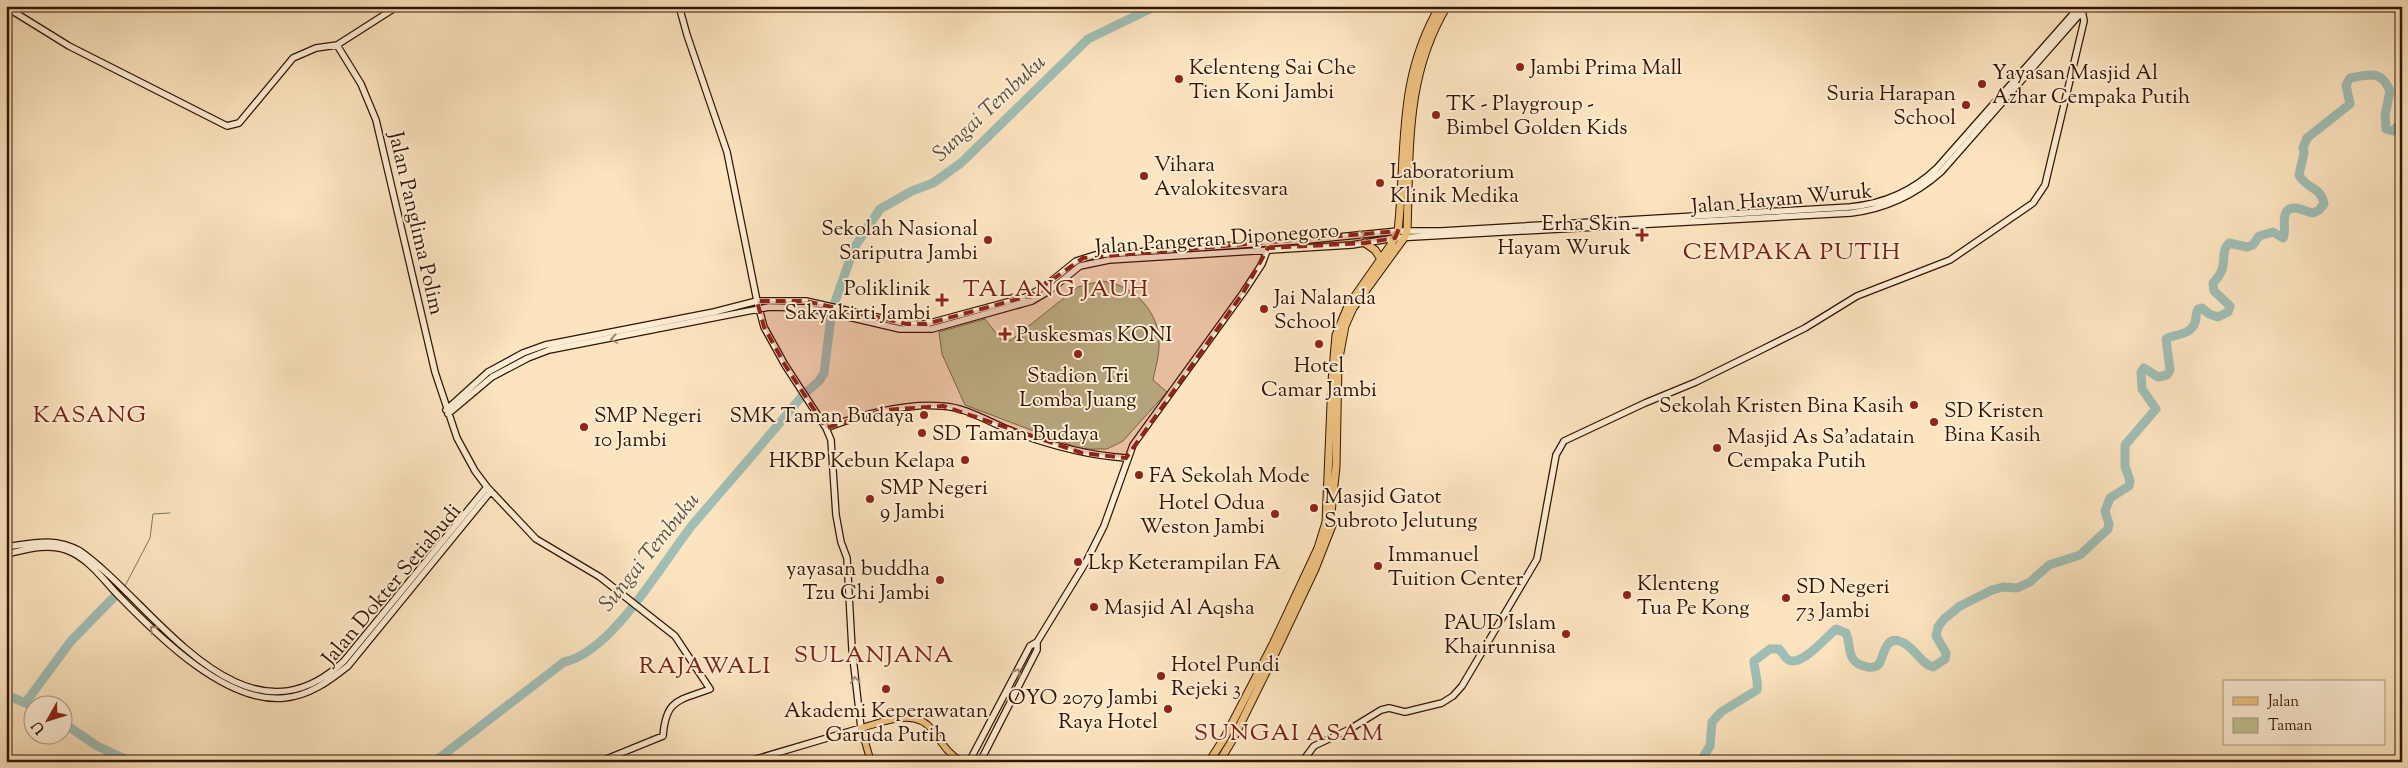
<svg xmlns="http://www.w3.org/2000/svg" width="2408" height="768" font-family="'Sorts Mill Goudy',serif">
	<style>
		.green { fill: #bec492; stroke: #786c4a }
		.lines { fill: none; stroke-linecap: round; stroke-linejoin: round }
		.stream { stroke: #737a6d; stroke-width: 1 }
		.river { stroke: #9fbeb5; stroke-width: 9 }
		.secondary-casing { stroke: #321402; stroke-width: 8 }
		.primary-casing { stroke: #321402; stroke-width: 8 }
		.highway-casing { stroke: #321402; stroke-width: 9 }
		.secondary { stroke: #fdedd5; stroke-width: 5.5 }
		.primary { stroke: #eec280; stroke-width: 6 }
		.highway { stroke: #eec280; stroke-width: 7 }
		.oneway { stroke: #a28b76 }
		.marked { fill: #8f2418; fill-opacity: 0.2; stroke: #8f2418; stroke-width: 4; stroke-dasharray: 10 6; stroke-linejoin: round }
		.poi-dot { fill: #8f2418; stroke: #fdedd5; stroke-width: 2 }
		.labels { text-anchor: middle; stroke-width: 4; stroke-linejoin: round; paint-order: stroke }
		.poi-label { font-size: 21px; fill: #321402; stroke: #fdedd5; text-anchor: start }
		.street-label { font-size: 21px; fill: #321402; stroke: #fdedd5 }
		.water-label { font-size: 22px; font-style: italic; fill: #585041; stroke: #fdedd5 }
		.quarter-label { font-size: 24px; letter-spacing: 1px; fill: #7a1f14; stroke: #fdedd5 }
	</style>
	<rect width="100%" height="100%" fill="#fce4bf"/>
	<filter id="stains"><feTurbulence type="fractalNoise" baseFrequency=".004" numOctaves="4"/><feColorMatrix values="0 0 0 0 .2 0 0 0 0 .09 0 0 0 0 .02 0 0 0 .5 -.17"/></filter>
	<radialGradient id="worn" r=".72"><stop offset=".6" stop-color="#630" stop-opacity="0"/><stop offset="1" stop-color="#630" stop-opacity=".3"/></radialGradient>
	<path class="green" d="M 1101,281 C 1133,284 1161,312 1159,346 C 1159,357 1155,369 1153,380 L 1167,392 L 1123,441 L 1107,449 L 1081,449 L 965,405 L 942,354 L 939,332 L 985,319 L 1003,342 L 1011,340 L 1078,287 Z"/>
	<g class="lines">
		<path class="stream" d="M 125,586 L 150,538 L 153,514 L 170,513"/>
		<path class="river" d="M 835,302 L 854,248 L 880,209 L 912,191 L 933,183 L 961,163 L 1088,39 L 1156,6
			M 6,695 L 33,706
			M 26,702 L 71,641 L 115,596
			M 62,722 L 97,746 L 132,762
			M 434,762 L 564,662 C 613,652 663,561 694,523 C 730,481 767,439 802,396 L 819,381 L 824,373 L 831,317
			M 1649,762 L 1655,762
			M 1700,762 L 1710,746 L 1712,722 L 1721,712 L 1757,690 C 1759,681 1754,671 1754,661 L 1770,649 L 1779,649 C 1782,652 1784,656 1787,659 C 1800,669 1826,637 1836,629 L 1846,633 C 1850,641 1848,652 1853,659 C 1858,666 1876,672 1880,662 C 1884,654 1886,637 1899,641 C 1914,645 1919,663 1933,667 L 1945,659 L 1946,653 L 1936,636 L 1938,627 L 1944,619 L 1960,606 L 1992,590 L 2003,587 L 2017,588 L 2030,582 L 2049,565 L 2080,555 L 2108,529 L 2109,524 L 2105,511 L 2110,498 L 2129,486 L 2130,481 L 2125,466 L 2125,445 L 2156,409 L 2142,389 L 2141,372 L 2144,368 L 2158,377 L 2167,375 L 2170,370 L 2166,339 C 2175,333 2186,337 2194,325 C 2197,320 2195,314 2198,309 L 2202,308 L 2209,314 L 2218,317 L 2228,312 L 2230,306 L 2214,291 L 2213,283 C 2231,265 2218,255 2229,243 L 2247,247 L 2253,245 L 2259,236 L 2273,232 L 2283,238 C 2288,231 2277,207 2296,208 C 2302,209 2307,212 2313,213 L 2319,210 L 2324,204 C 2321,186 2307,190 2299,175 L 2304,153 L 2303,148 L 2307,138 L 2350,104 L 2346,85 L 2350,78 C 2369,75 2381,69 2390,91 L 2385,115 L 2386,129 L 2393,131 L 2402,122"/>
		<defs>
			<path id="secondary" d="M 679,6 L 687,35 L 727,152 L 757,301 L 764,327 L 785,365 L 826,428 L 831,440 L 836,515 L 841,542 L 847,558 L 852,649 L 861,728 L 746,762
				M 6,7 L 69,46 L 227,126 L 239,123 L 293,58 L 316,48 L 337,45 L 398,6
				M 337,45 L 361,84 L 376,120 L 435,372 L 457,438 L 475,471 L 487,487 L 536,539 L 600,577 L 675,636 L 710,689 C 678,701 666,699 663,736 L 599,762
				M 446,410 L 488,372 L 523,353 L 545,345 L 714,312 L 757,301 L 806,301 L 907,324 L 926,324 L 1026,297 L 1044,287 L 1076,261 L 1095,255 L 1308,240 L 1398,231 L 1441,231 L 1850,207 C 1883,204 1913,191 1937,168 L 2080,6
				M 448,414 L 492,377 L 528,358 L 549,350 L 769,307 L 810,308 L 900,329 L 932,329 L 1032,301 L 1049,291 L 1080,266 L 1109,260 L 1352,245 L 1395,238 L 1851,213 C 1885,209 1915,195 1941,172 L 2087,6
				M 826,428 C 863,414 903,403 942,406 C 965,407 987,421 1007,429 C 1045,444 1085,455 1126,458
				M 6,547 C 34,543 54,537 80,551 C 153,602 242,757 344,661 L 487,487
				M 6,554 C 25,550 47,543 66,550 C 89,558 104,581 120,597 C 158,636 226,704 284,698 C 309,696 329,681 348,666 L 491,491
				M 969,762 L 1030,646 L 1037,642
				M 980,762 L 1037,650 L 1037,642 L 1086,562 L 1104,526 L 1133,445 L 1243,293 L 1262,264 L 1268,248
				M 1302,762 L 1314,746 L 1350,729 L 1381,710 L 1389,708 L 1405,712 L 1442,703 L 1453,696 L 1462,686 L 1537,559 L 1556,455 L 1564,441 L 1645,403 L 1696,382 L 1763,349 L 1805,328 L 1857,296 L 1950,260 L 2033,203 L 2045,185 L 2084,21 L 2082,10"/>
			<path id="primary" d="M 871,762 L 861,728 C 884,722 916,707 933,731 C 943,744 948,754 962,762
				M 932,762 L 936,760 L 948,762"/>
			<path id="highway" d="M 1365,243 L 1375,250 L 1381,259
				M 1209,762 L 1225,737 L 1274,642 L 1318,548 L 1326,522 L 1332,381 L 1336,335 L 1348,306 L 1390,246 L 1398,231 C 1407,150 1396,81 1440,6
				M 1219,762 L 1233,739 L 1271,662 L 1315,569 L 1333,523 L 1331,513 L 1336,467 L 1338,363 L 1345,326 L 1353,308 L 1404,238 L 1407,231 C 1410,152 1404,77 1447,6"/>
		</defs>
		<use href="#secondary" class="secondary-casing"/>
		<use href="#primary" class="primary-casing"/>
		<use href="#highway" class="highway-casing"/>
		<use href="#secondary" class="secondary"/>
		<use href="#primary" class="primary"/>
		<use href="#highway" class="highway"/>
	</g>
	<defs><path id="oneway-chevron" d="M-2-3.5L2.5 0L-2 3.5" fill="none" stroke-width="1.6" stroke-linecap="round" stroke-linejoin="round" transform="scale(1.25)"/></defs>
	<g class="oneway">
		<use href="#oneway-chevron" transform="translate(1362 235) rotate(-6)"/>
		<use href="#oneway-chevron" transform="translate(614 339) rotate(170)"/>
		<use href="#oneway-chevron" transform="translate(153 629) rotate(-137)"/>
		<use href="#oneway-chevron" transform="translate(1017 672) rotate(-63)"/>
		<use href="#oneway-chevron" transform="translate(855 680) rotate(-97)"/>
	</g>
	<path class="marked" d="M 1398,231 L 1395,238 L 1365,243 L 1268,248 L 1243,293 L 1126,458 L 1082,453 L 943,406 L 884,410 L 826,428 L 785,365 L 764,327 L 757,301 L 806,301 L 907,324 L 926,324 L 1029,296 L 1083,258 Z"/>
	<g class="poi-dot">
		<circle cx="1520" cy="67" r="5"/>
		<circle cx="1179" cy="79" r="5"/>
		<circle cx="1982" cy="84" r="5"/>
		<circle cx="1966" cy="105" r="5"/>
		<circle cx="1436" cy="115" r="5"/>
		<circle cx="1144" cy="176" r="5"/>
		<circle cx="1380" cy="183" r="5"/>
		<path d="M1639.5 227.5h5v5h5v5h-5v5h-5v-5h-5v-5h5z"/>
		<circle cx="988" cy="240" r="5"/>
		<path d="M939.5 292.5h5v5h5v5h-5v5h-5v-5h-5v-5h5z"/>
		<circle cx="1264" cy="309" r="5"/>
		<path d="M1002.5 326.5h5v5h5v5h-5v5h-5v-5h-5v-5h5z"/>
		<circle cx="1319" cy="344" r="5"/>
		<circle cx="1078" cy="354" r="5"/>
		<circle cx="1914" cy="405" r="5"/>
		<circle cx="924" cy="415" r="5"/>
		<circle cx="1934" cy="422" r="5"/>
		<circle cx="584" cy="427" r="5"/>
		<circle cx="922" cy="433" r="5"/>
		<circle cx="1717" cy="448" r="5"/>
		<circle cx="965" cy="460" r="5"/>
		<circle cx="1139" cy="475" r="5"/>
		<circle cx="870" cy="499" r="5"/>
		<circle cx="1314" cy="508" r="5"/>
		<circle cx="1275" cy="514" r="5"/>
		<circle cx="1078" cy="562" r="5"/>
		<circle cx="1378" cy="566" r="5"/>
		<circle cx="940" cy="580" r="5"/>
		<circle cx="1627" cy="595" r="5"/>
		<circle cx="1786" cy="598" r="5"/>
		<circle cx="1094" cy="607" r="5"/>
		<circle cx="1566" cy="634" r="5"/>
		<circle cx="1161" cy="676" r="5"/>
		<circle cx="886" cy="689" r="5"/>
		<circle cx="1168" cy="709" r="5"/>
	</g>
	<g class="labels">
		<g class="poi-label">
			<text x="1189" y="74">Kelenteng Sai Che<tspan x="1189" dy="24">Tien Koni Jambi</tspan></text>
			<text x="1530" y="74">Jambi Prima Mall</text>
			<text x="1992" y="79">Yayasan Masjid Al<tspan x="1992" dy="24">Azhar Cempaka Putih</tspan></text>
			<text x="1956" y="100" text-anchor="end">Suria Harapan<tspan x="1956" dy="24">School</tspan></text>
			<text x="1446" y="110">TK - Playgroup -<tspan x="1446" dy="24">Bimbel Golden Kids</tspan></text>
			<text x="1154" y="171">Vihara<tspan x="1154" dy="24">Avalokitesvara</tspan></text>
			<text x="1390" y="178">Laboratorium<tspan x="1390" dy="24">Klinik Medika</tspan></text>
			<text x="1631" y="230" text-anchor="end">Erha Skin<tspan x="1631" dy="24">Hayam Wuruk</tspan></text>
			<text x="978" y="235" text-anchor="end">Sekolah Nasional<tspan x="978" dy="24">Sariputra Jambi</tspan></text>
			<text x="931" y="295" text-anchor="end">Poliklinik<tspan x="931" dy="24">Sakyakirti Jambi</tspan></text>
			<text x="1274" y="304">Jai Nalanda<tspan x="1274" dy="24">School</tspan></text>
			<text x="1016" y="341">Puskesmas KONI</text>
			<text x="1319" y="372" text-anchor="middle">Hotel<tspan x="1319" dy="24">Camar Jambi</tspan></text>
			<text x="1078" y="382" text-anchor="middle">Stadion Tri<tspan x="1078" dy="24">Lomba Juang</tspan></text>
			<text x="1904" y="412" text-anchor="end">Sekolah Kristen Bina Kasih</text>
			<text x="1944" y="417">SD Kristen<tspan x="1944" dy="24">Bina Kasih</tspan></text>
			<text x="594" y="422">SMP Negeri<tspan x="594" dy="24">10 Jambi</tspan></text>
			<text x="914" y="422" text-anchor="end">SMK Taman Budaya</text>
			<text x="932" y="440">SD Taman Budaya</text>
			<text x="1727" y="443">Masjid As Sa'adatain<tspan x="1727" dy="24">Cempaka Putih</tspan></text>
			<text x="955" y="467" text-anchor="end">HKBP Kebun Kelapa</text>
			<text x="1149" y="482">FA Sekolah Mode</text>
			<text x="880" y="494">SMP Negeri<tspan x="880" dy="24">9 Jambi</tspan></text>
			<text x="1324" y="503">Masjid Gatot<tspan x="1324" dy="24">Subroto Jelutung</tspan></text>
			<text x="1265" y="509" text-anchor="end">Hotel Odua<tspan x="1265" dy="24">Weston Jambi</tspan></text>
			<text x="1388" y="561">Immanuel<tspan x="1388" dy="24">Tuition Center</tspan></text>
			<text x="1088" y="569">Lkp Keterampilan FA</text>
			<text x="930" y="575" text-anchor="end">yayasan buddha<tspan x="930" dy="24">Tzu Chi Jambi</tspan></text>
			<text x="1637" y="590">Klenteng<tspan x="1637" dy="24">Tua Pe Kong</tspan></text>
			<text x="1796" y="593">SD Negeri<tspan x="1796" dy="24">73 Jambi</tspan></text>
			<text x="1104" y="614">Masjid Al Aqsha</text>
			<text x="1556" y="629" text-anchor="end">PAUD Islam<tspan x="1556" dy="24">Khairunnisa</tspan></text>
			<text x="1171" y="671">Hotel Pundi<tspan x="1171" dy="24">Rejeki 3</tspan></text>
			<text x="1158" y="704" text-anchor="end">OYO 2079 Jambi<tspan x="1158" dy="24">Raya Hotel</tspan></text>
			<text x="886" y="717" text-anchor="middle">Akademi Keperawatan<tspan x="886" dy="24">Garuda Putih</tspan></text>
		</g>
		<g class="street-label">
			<text transform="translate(1782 198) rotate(-5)" y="7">Jalan Hayam Wuruk</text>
			<text transform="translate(417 223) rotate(77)" y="7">Jalan Panglima Polim</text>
			<text transform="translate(1217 238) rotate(-4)" y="7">Jalan Pangeran Diponegoro</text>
			<text transform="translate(391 584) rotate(-50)" y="7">Jalan Dokter Setiabudi</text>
		</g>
		<g class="water-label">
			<text transform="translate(988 107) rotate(-43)" y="8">Sungai Tembuku</text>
			<text transform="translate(648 551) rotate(-51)" y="8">Sungai Tembuku</text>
		</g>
		<g class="quarter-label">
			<text x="1792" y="259">CEMPAKA PUTIH</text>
			<text x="1056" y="296">TALANG JAUH</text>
			<text x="90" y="422">KASANG</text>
			<text x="874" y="662">SULANJANA</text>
			<text x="705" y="673">RAJAWALI</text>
			<text x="1289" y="740">SUNGAI ASAM</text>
		</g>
	</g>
	<rect width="2408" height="768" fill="none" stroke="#fce4bf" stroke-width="25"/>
	<rect x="8" y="8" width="2393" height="753" fill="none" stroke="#321402" stroke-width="2.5"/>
	<rect x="12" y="12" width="2383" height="743" fill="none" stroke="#321402"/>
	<rect x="2223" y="680" width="162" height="65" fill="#fdedd5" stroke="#ac9681"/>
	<rect x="2233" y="697" width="25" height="8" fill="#eec280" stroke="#ac9681"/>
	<text x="2268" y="706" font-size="15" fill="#321402">Jalan</text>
	<rect x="2233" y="718" width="25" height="15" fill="#bec492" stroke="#ac9681"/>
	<text x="2268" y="730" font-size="15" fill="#321402">Taman</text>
	<g transform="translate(48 720) rotate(231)"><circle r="24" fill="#fdedd5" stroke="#ac9681"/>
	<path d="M0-4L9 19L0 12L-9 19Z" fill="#8f2418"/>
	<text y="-8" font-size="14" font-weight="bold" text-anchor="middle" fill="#321402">U</text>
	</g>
	<rect width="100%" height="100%" filter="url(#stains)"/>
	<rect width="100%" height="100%" fill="url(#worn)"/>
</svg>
